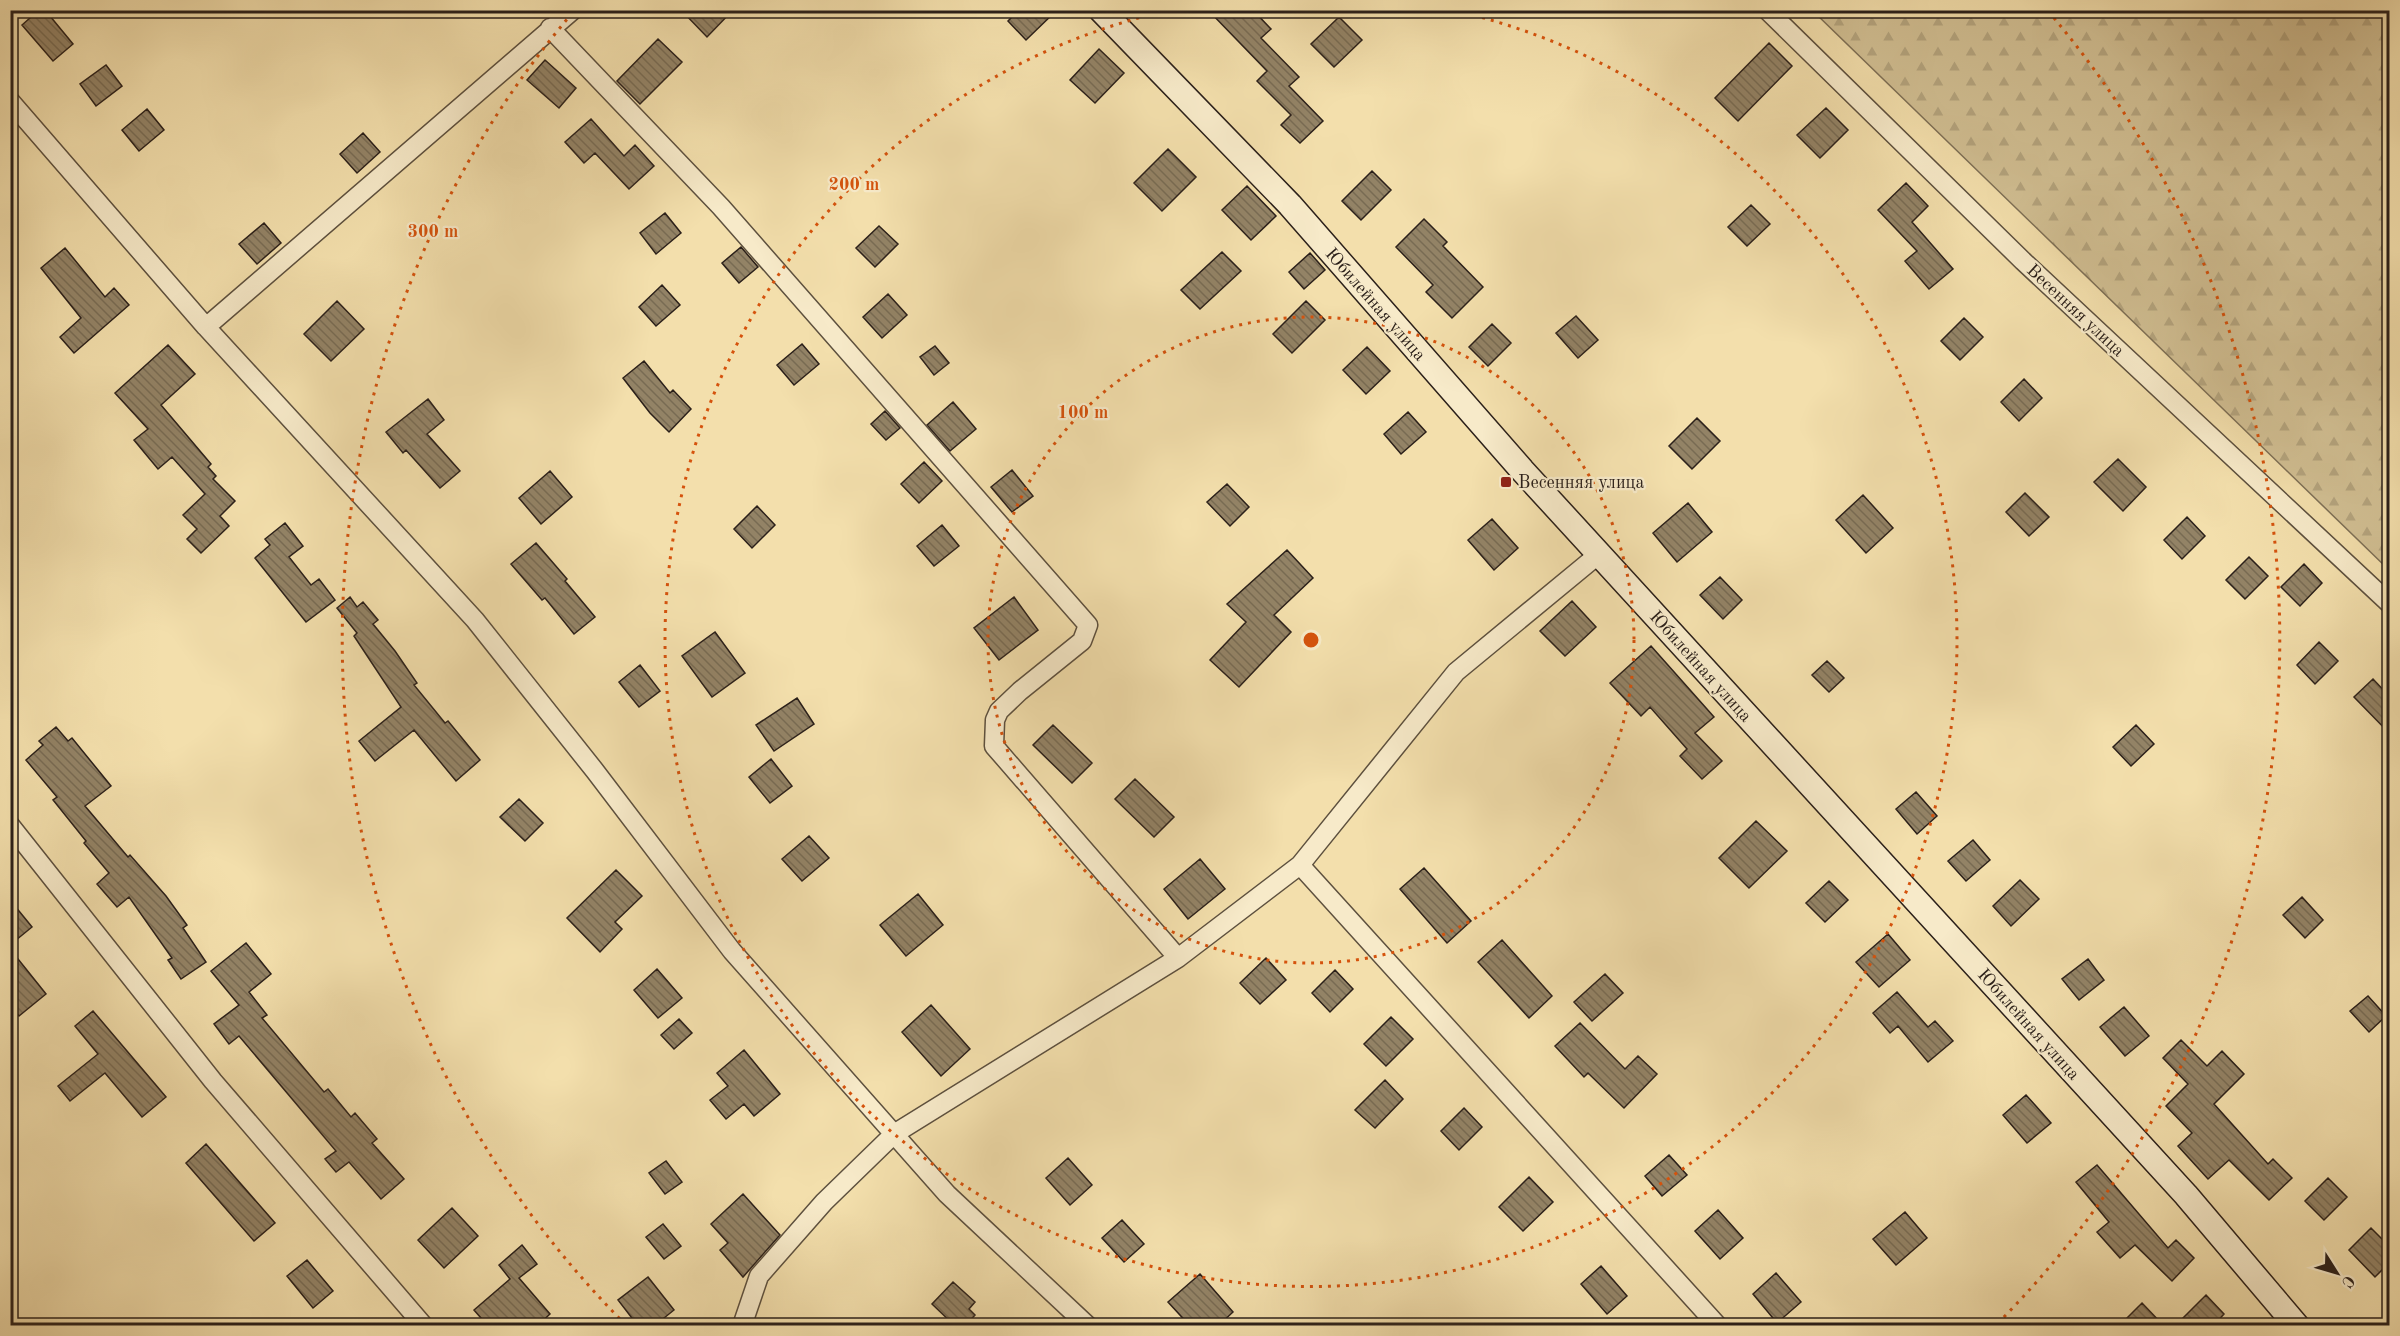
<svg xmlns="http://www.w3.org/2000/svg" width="2400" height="1336" font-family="'Old Standard TT',serif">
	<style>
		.forest { fill: url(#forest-firs); stroke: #7e7056; stroke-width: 1.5 }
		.building { fill: url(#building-back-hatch); stroke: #2b201a; stroke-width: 1.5 }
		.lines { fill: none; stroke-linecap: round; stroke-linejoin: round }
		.street-casing { stroke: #5d503e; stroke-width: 21 }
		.secondary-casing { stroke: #2b201a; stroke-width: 27 }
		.street { stroke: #f7eac9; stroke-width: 18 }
		.secondary { stroke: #f7eac9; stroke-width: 24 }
		.ring { fill: none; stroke: #d5530d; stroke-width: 3; stroke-dasharray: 3 6 }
		.poi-dot { fill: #8f2418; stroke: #f7eac9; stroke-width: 2 }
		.labels { text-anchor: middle; stroke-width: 4.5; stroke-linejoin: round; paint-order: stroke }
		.street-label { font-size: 18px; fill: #2b201a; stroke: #f7eac9 }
		.poi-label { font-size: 18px; fill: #2b201a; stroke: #f7eac9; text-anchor: start }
		.centre { fill: #d5530d; stroke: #f7eac9; stroke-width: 3 }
		.ring-label { font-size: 18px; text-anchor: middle; font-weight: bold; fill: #d5530d; stroke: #f7eac9; stroke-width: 4.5; stroke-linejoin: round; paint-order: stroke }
	</style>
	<defs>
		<pattern id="forest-firs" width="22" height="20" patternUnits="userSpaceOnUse" patternTransform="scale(1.5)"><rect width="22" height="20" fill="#d1bf93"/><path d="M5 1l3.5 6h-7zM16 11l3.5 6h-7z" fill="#b4a47e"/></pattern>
		<pattern id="building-back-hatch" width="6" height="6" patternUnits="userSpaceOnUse" patternTransform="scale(1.5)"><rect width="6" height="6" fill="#938366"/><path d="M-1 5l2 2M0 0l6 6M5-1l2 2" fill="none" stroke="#786b53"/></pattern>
	</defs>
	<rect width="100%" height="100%" fill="#f3dfac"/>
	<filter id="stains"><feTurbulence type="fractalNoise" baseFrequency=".00333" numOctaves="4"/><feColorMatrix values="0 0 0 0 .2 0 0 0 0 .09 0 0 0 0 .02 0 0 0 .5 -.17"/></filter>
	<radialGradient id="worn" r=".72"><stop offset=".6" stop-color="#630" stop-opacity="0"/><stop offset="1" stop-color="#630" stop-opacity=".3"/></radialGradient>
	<path class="forest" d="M 1813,11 L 2389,11 L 2389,570 Z"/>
	<path class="building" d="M 39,10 L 45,10 L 73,44 L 53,61 L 22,25 Z
		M 681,10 L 733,10 L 707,37 Z
		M 1019,10 L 1057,10 L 1026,40 L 1008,21 Z
		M 1208,10 L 1253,10 L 1271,29 L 1261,38 L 1299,77 L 1289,86 L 1323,121 L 1300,143 L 1281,125 L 1291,115 L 1257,81 L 1267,71 Z
		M 1339,17 L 1362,40 L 1334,67 L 1311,44 Z
		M 658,39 L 682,62 L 640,104 L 617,81 Z
		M 1769,43 L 1792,66 L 1738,121 L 1715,98 Z
		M 1099,49 L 1124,73 L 1095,103 L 1070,80 Z
		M 545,60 L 576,88 L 559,108 L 527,80 Z
		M 106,65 L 122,86 L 96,106 L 80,84 Z
		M 1826,108 L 1848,130 L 1820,158 L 1797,135 Z
		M 147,109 L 164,130 L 139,151 L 122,130 Z
		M 591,119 L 624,156 L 635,145 L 654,166 L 629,189 L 595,153 L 584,163 L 565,142 Z
		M 363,133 L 380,152 L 357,173 L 340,154 Z
		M 1168,149 L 1196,177 L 1162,211 L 1134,183 Z
		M 1372,171 L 1391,190 L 1361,220 L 1342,201 Z
		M 1906,183 L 1928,206 L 1912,222 L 1953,269 L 1929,289 L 1905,261 L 1917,251 L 1878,210 Z
		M 1247,186 L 1276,216 L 1251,240 L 1222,210 Z
		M 1751,205 L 1770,224 L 1747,246 L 1728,227 Z
		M 665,213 L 681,233 L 656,254 L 640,233 Z
		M 1424,219 L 1447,242 L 1443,246 L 1483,287 L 1452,318 L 1426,292 L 1433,285 L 1396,247 Z
		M 264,223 L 281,243 L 257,264 L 239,244 Z
		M 879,226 L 898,244 L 875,267 L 856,248 Z
		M 741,247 L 758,267 L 739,283 L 722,263 Z
		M 65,248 L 105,297 L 114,288 L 129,305 L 74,353 L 60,337 L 81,318 L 41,268 Z
		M 1222,252 L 1241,271 L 1200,309 L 1181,290 Z
		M 1310,253 L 1325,270 L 1304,289 L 1289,272 Z
		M 662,285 L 680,305 L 656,326 L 639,307 Z
		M 888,294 L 907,315 L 882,338 L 863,317 Z
		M 337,301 L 364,329 L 331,361 L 304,334 Z
		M 1306,301 L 1325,320 L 1292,353 L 1273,334 Z
		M 1576,316 L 1598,340 L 1578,358 L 1556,333 Z
		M 1964,318 L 1983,337 L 1960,360 L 1941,341 Z
		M 1492,324 L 1511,343 L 1488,366 L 1469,347 Z
		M 802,344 L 819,364 L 794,385 L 777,365 Z
		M 168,345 L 195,374 L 161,405 L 211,464 L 208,467 L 216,476 L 213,479 L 235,501 L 220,516 L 229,526 L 201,553 L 187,539 L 197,529 L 183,515 L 205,494 L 172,457 L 158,469 L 134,440 L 148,429 L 115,393 Z
		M 935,346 L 949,363 L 934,375 L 920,357 Z
		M 1367,347 L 1390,371 L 1366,394 L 1343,370 Z
		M 644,361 L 670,393 L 673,390 L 691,409 L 669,432 L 650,413 L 623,378 Z
		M 2024,379 L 2042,398 L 2019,421 L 2001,402 Z
		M 428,399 L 444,420 L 427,434 L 460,471 L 440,488 L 406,450 L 403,453 L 386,432 Z
		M 953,402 L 976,429 L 950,451 L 927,425 Z
		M 885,411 L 900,428 L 886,440 L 871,424 Z
		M 1408,412 L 1426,432 L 1401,454 L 1384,434 Z
		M 1697,418 L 1720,441 L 1692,469 L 1669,446 Z
		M 2118,459 L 2146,487 L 2123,511 L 2094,482 Z
		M 924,462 L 942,481 L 919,503 L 901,484 Z
		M 1012,470 L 1033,496 L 1012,512 L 991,487 Z
		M 550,471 L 572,497 L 541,524 L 519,498 Z
		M 1227,484 L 1249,507 L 1230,526 L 1207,502 Z
		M 2025,493 L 2049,517 L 2029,536 L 2006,512 Z
		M 1863,495 L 1893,528 L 1866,553 L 1836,520 Z
		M 1688,503 L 1712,532 L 1677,562 L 1653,533 Z
		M 757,506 L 775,525 L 752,548 L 734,529 Z
		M 2187,517 L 2205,536 L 2182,559 L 2164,540 Z
		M 1492,519 L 1518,548 L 1494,570 L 1468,540 Z
		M 285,523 L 303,546 L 289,557 L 311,585 L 319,579 L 335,600 L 306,622 L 255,558 L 270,545 L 265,539 Z
		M 942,525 L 959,546 L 934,566 L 917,546 Z
		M 536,543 L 567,579 L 565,581 L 595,617 L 574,634 L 545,598 L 542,600 L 511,564 Z
		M 1287,550 L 1313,578 L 1274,615 L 1291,632 L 1239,687 L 1210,660 L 1246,622 L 1227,604 Z
		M 2249,557 L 2268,576 L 2245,599 L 2226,580 Z
		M 2304,564 L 2322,583 L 2300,606 L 2281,587 Z
		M 1720,577 L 1742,600 L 1723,619 L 1700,595 Z
		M 350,597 L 357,607 L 363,602 L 378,620 L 373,624 L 395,651 L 417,683 L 414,685 L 445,723 L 448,721 L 480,760 L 456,781 L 414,730 L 375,761 L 359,741 L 401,707 L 354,636 L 357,633 L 337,608 Z
		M 1014,597 L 1038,630 L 999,660 L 974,628 Z
		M 1572,601 L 1596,627 L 1565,656 L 1540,631 Z
		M 715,632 L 745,673 L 712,697 L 682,656 Z
		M 2319,642 L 2338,661 L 2315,684 L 2297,665 Z
		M 1651,646 L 1714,717 L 1695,733 L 1722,761 L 1702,779 L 1680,756 L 1687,749 L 1650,707 L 1641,716 L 1610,683 Z
		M 1827,661 L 1844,678 L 1829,692 L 1812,675 Z
		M 640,665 L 660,691 L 639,707 L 619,682 Z
		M 2373,679 L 2390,697 L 2390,734 L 2354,697 Z
		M 797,698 L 814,724 L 774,751 L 756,725 Z
		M 1053,725 L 1092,763 L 1072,783 L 1033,745 Z
		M 2136,725 L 2154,744 L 2131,766 L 2113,747 Z
		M 56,727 L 68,741 L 72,738 L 111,786 L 85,806 L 128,857 L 130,855 L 166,896 L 187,925 L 183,928 L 206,962 L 181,979 L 168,960 L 172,958 L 129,897 L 117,907 L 97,884 L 109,873 L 84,843 L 86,841 L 53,800 L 57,797 L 26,760 L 43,745 L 39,741 Z
		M 771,759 L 792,786 L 770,803 L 749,777 Z
		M 1135,779 L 1174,817 L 1154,837 L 1115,799 Z
		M 1916,792 L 1937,816 L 1917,834 L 1896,809 Z
		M 519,799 L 543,823 L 525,841 L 500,817 Z
		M 1756,821 L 1787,851 L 1749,888 L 1719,858 Z
		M 809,836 L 829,858 L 802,881 L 782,859 Z
		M 1973,840 L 1990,860 L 1966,881 L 1948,861 Z
		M 1200,859 L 1225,889 L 1188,919 L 1164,889 Z
		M 1424,868 L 1471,921 L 1447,943 L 1400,889 Z
		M 616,870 L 642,896 L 615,922 L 622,929 L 600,952 L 567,918 Z
		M 2020,880 L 2039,899 L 2011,926 L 1993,906 Z
		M 1829,881 L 1848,900 L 1825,922 L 1806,903 Z
		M 918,894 L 943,925 L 906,956 L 880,925 Z
		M 2302,897 L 2323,920 L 2305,938 L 2283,915 Z
		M 10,900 L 32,927 L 10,945 Z
		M 1888,934 L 1910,960 L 1879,987 L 1856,962 Z
		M 1502,940 L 1552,996 L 1529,1018 L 1478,962 Z
		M 246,943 L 271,974 L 249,992 L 267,1015 L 262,1018 L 324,1092 L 328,1089 L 351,1117 L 355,1113 L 377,1139 L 372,1143 L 404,1179 L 381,1199 L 349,1162 L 336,1172 L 325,1159 L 336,1151 L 239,1036 L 229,1044 L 214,1024 L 239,1005 L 211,971 Z
		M 10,949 L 46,994 L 19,1016 L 10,1005 Z
		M 1266,958 L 1286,980 L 1260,1004 L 1240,983 Z
		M 2088,959 L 2104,980 L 2079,1000 L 2062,979 Z
		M 657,969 L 682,998 L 658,1018 L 634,990 Z
		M 1335,970 L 1353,989 L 1330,1012 L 1312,993 Z
		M 1605,974 L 1623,993 L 1592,1021 L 1574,1002 Z
		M 1897,992 L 1928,1027 L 1935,1021 L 1953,1041 L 1928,1062 L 1898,1026 L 1890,1033 L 1873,1013 Z
		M 2368,996 L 2386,1016 L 2369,1032 L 2350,1011 Z
		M 931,1005 L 970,1049 L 941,1076 L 902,1032 Z
		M 2124,1007 L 2149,1036 L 2125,1056 L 2100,1027 Z
		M 93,1011 L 166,1097 L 142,1117 L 105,1073 L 70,1101 L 58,1086 L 98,1054 L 75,1026 Z
		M 1391,1017 L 1413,1039 L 1386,1066 L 1364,1044 Z
		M 679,1019 L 692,1033 L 674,1049 L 661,1035 Z
		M 1580,1023 L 1625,1069 L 1638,1056 L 1657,1074 L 1624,1108 L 1588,1073 L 1584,1077 L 1555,1046 Z
		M 2181,1040 L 2207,1066 L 2222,1051 L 2244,1074 L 2214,1104 L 2268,1164 L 2273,1159 L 2292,1178 L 2269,1200 L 2229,1160 L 2208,1179 L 2178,1146 L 2192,1133 L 2166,1106 L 2188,1084 L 2163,1058 Z
		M 744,1050 L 780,1094 L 754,1116 L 744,1104 L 726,1119 L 710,1100 L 728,1086 L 717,1073 Z
		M 1385,1080 L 1403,1099 L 1375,1128 L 1355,1110 Z
		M 2026,1095 L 2051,1123 L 2027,1143 L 2003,1115 Z
		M 1464,1108 L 1482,1127 L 1459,1150 L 1441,1131 Z
		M 206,1144 L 275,1223 L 254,1241 L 186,1163 Z
		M 1669,1155 L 1687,1175 L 1662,1196 L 1645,1176 Z
		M 1068,1158 L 1092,1185 L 1070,1205 L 1046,1178 Z
		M 666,1161 L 682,1182 L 665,1194 L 649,1173 Z
		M 2097,1165 L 2168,1248 L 2176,1240 L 2194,1258 L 2172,1281 L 2135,1245 L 2120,1258 L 2097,1232 L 2109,1222 L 2076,1182 Z
		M 1529,1177 L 1553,1202 L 1523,1231 L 1499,1207 Z
		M 2328,1178 L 2347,1197 L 2324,1220 L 2305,1201 Z
		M 743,1194 L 780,1235 L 743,1277 L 720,1250 L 728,1243 L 711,1224 Z
		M 452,1208 L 478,1236 L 444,1268 L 418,1240 Z
		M 1718,1210 L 1743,1238 L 1720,1259 L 1695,1231 Z
		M 1905,1212 L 1927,1238 L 1896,1265 L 1873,1239 Z
		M 1122,1220 L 1144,1244 L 1124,1262 L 1102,1238 Z
		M 663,1224 L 681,1246 L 664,1259 L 646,1237 Z
		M 2371,1228 L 2390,1247 L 2390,1262 L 2375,1277 L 2349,1250 Z
		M 522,1245 L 537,1264 L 519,1278 L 550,1314 L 537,1326 L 488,1326 L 474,1310 L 510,1279 L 499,1265 Z
		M 307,1260 L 333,1291 L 313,1308 L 287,1276 Z
		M 1601,1266 L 1627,1296 L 1607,1314 L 1581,1284 Z
		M 1776,1273 L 1801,1302 L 1777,1323 L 1753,1294 Z
		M 1200,1274 L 1233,1312 L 1218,1326 L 1190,1326 L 1168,1302 Z
		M 648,1277 L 674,1310 L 654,1326 L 638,1326 L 618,1300 Z
		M 953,1282 L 975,1302 L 969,1309 L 975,1315 L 965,1326 L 955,1326 L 932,1304 Z
		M 2206,1295 L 2224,1314 L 2213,1326 L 2175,1326 Z
		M 2142,1303 L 2164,1326 L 2119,1326 Z"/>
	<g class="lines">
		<defs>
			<path id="street" d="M 1767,10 L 2023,261 L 2390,604
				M 550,28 L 721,207 L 1088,625 L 1082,641 L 1020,691 L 999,711 L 995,720 L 994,746 L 1178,958
				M 10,101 L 206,327 L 475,620 L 595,771 L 732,951 L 947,1194 L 1088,1326
				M 206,327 L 573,10
				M 10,825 L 213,1081 L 424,1326
				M 1300,865 L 1718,1326
				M 742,1326 L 759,1276 L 824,1202 L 894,1134 L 1178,958 L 1300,865 L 1456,672 L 1599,554"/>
			<path id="secondary" d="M 1101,10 L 1290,205 L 1522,470 L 2186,1195 L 2297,1326"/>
		</defs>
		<use href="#street" class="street-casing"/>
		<use href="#secondary" class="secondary-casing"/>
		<use href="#street" class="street"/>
		<use href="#secondary" class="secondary"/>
	</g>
	<g class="ring">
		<circle cx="1311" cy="640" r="323"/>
		<path d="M1456 11A646 646 0 1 1 1166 11"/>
		<path d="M626 1325A969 969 0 0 1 574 11M2048 11A969 969 0 0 1 1996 1325"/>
	</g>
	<rect class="poi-dot" x="1500" y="476" width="12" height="12" rx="3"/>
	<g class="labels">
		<g class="street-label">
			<text transform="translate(1376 304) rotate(49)" y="6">Юбилейная улица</text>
			<text transform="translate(2076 310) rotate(43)" y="6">Весенняя улица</text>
			<text transform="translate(1701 666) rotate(48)" y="6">Юбилейная улица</text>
			<text transform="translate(2029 1024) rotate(48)" y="6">Юбилейная улица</text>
		</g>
		<g class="poi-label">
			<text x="1518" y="488">Весенняя улица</text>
		</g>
	</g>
	<circle cx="1311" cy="640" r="9" class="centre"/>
	<g class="ring-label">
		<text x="854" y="190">200 m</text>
		<text x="433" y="237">300 m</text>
		<text x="1083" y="418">100 m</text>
	</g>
	<rect width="2400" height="1336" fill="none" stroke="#f3dfac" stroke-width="36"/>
	<rect x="12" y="12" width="2376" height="1312" fill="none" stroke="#2b201a" stroke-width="3"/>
	<rect x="18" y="18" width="2364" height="1300" fill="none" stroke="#2b201a" stroke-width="1.5"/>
	<g transform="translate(2337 1273) rotate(127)" stroke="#f7eac9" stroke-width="4.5" paint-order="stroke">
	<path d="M0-4.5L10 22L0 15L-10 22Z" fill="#2b201a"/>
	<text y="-9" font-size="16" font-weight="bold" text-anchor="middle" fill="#2b201a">С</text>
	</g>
	<rect width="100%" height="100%" filter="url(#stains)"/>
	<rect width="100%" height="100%" fill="url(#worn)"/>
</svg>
